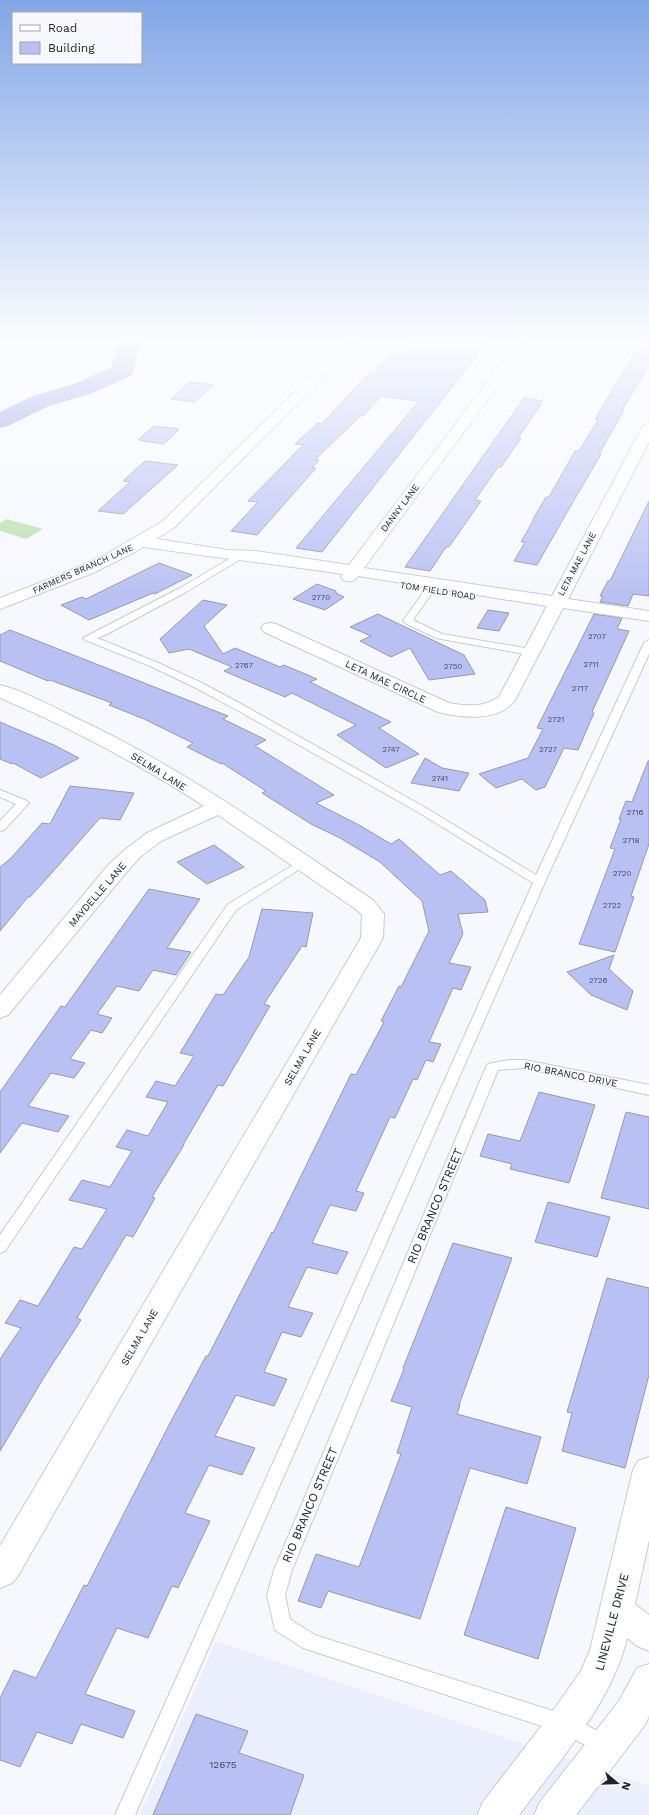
<svg xmlns="http://www.w3.org/2000/svg" width="649" height="1815" font-family="'Work Sans',sans-serif">
	<style>
		.built { fill: #ebeefc }
		.green { fill: #b9e0ab }
		.lines { fill: none; stroke-linecap: round; stroke-linejoin: round }
		.river { fill: #8991e4; fill-rule: evenodd }
		.building { fill: #b9c1f4; stroke: #989aa3 }
		.service-casing { stroke: #c9cad4; stroke-width: 2 }
		.minor-casing { stroke: #c9cad4; stroke-width: 2 }
		.tertiary-casing { stroke: #c9cad4; stroke-width: 2 }
		.service { fill: #fff; fill-rule: evenodd }
		.minor { fill: #fff; fill-rule: evenodd }
		.tertiary { fill: #fff; fill-rule: evenodd }
		.labels { text-anchor: middle; stroke-width: 3; stroke-linejoin: round; paint-order: stroke }
		.number-label { font-size: 8px; fill: #484a5a }
		.far-street-label { font-size: 9px; fill: #222327; stroke: #f7f8fe }
		.street-label { font-size: 10px; fill: #222327; stroke: #f7f8fe }
		.near-number-label { font-size: 10px; fill: #484a5a }
		.near-street-label { font-size: 12px; fill: #222327; stroke: #f7f8fe }
	</style>
	<rect width="100%" height="100%" fill="#f7f8fe"/>
	<path class="built" d="M 0,343 L 22,343 L 0,359 Z
		M 216,1641 L 649,1786 L 649,1815 L 140,1815 Z"/>
	<path class="green" d="M 7,519 L 43,529 L 26,539 L 0,531 L 0,523 Z"/>
	<g class="lines">
		<path class="river" d="M 121,343 L 145,343 L 137,352 L 134,371 L 131,376 L 90,394 L 49,406 L 8,426 L 0,428 L 0,412 L 33,396 L 74,384 L 112,367 L 115,350 Z"/>
	</g>
	<path class="building" d="M 407,343 L 487,343 L 322,552 L 296,548 L 419,401 L 381,396 L 363,416 L 360,416 L 315,460 L 319,460 L 312,468 L 316,468 L 257,535 L 231,531 L 258,502 L 248,501 L 303,445 L 295,444 L 318,423 L 322,424 L 370,372 L 373,372 L 394,350 L 407,352 Z
		M 641,343 L 649,343 L 649,366 L 622,410 L 624,410 L 599,454 L 601,454 L 570,507 L 537,565 L 514,561 L 525,542 L 521,542 L 534,519 L 533,519 L 546,497 L 549,497 L 575,451 L 579,451 L 598,420 L 595,419 Z
		M 190,382 L 214,385 L 195,402 L 171,399 Z
		M 524,398 L 543,401 L 518,438 L 521,438 L 501,467 L 498,467 L 475,500 L 481,501 L 449,547 L 446,547 L 430,571 L 405,567 Z
		M 154,426 L 179,429 L 164,444 L 138,440 Z
		M 145,461 L 178,465 L 123,514 L 98,511 L 130,482 L 123,481 Z
		M 649,501 L 649,596 L 633,594 L 628,606 L 600,602 L 603,596 L 600,596 L 608,581 L 610,581 Z
		M 159,563 L 192,575 L 155,594 L 153,593 L 89,620 L 61,605 L 82,597 L 86,599 Z
		M 317,584 L 336,591 L 336,593 L 344,597 L 325,610 L 293,599 Z
		M 203,600 L 227,605 L 204,626 L 223,654 L 235,648 L 280,667 L 284,665 L 317,679 L 310,682 L 391,722 L 379,728 L 419,754 L 386,768 L 337,735 L 356,725 L 292,693 L 285,697 L 224,671 L 232,667 L 189,649 L 169,653 L 160,639 Z
		M 488,610 L 509,613 L 499,631 L 477,628 Z
		M 378,614 L 464,655 L 475,674 L 429,680 L 410,648 L 391,657 L 360,641 L 371,636 L 350,627 Z
		M 594,614 L 622,618 L 617,629 L 629,631 L 592,712 L 594,713 L 578,750 L 564,748 L 545,787 L 536,790 L 522,779 L 496,788 L 479,774 L 528,758 L 543,729 L 537,728 Z
		M 10,630 L 228,716 L 223,719 L 266,740 L 255,746 L 334,795 L 316,803 L 359,825 L 391,844 L 399,839 L 440,875 L 451,871 L 485,900 L 488,912 L 458,914 L 463,934 L 449,963 L 471,967 L 461,990 L 453,988 L 429,1042 L 441,1044 L 433,1062 L 426,1060 L 417,1080 L 413,1079 L 395,1118 L 390,1117 L 356,1191 L 364,1193 L 356,1211 L 330,1205 L 312,1243 L 348,1252 L 337,1274 L 307,1267 L 288,1307 L 313,1313 L 301,1337 L 282,1332 L 264,1372 L 287,1379 L 274,1406 L 236,1395 L 215,1436 L 255,1448 L 242,1475 L 209,1465 L 185,1513 L 210,1521 L 178,1588 L 172,1586 L 148,1638 L 117,1628 L 85,1694 L 135,1711 L 123,1738 L 81,1724 L 72,1744 L 37,1732 L 20,1767 L 0,1760 L 0,1698 L 14,1670 L 36,1678 L 84,1585 L 87,1586 L 170,1423 L 206,1356 L 208,1356 L 272,1232 L 273,1233 L 351,1074 L 356,1075 L 384,1022 L 381,1021 L 399,986 L 401,987 L 429,931 L 422,901 L 380,862 L 340,838 L 311,824 L 262,793 L 266,791 L 222,763 L 221,764 L 187,747 L 193,743 L 144,719 L 109,705 L 112,703 L 50,680 L 48,681 L 0,661 L 0,635 Z
		M 0,722 L 54,745 L 79,758 L 41,778 L 13,763 L 12,764 L 0,759 Z
		M 425,758 L 442,768 L 469,773 L 459,791 L 411,783 Z
		M 648,761 L 649,761 L 649,844 L 631,896 L 634,897 L 615,952 L 579,944 L 615,849 L 610,848 L 621,819 L 619,819 L 626,801 L 632,802 Z
		M 70,786 L 134,793 L 120,820 L 100,818 L 49,876 L 30,897 L 28,897 L 0,931 L 0,867 L 11,858 L 42,823 L 50,824 Z
		M 214,845 L 244,867 L 207,884 L 177,862 Z
		M 149,889 L 200,899 L 167,948 L 191,952 L 176,975 L 153,970 L 139,991 L 117,986 L 97,1014 L 112,1018 L 102,1033 L 91,1030 L 70,1059 L 85,1063 L 74,1078 L 51,1073 L 28,1106 L 69,1116 L 58,1132 L 22,1123 L 0,1153 L 0,1092 L 61,1006 L 65,1007 Z
		M 262,909 L 313,913 L 306,947 L 302,946 L 264,1004 L 270,1006 L 223,1086 L 218,1085 L 183,1145 L 184,1145 L 152,1197 L 155,1198 L 133,1237 L 126,1235 L 77,1318 L 81,1320 L 46,1374 L 0,1451 L 0,1359 L 21,1328 L 5,1323 L 20,1300 L 38,1306 L 74,1247 L 82,1249 L 107,1209 L 69,1200 L 82,1180 L 110,1187 L 132,1151 L 116,1147 L 127,1130 L 148,1136 L 168,1102 L 146,1097 L 156,1081 L 175,1086 L 194,1056 L 180,1053 L 216,994 L 223,995 L 249,957 Z
		M 614,955 L 609,969 L 633,991 L 627,1010 L 591,995 L 567,972 Z
		M 539,1092 L 595,1105 L 569,1183 L 510,1169 L 512,1164 L 480,1156 L 488,1134 L 520,1141 Z
		M 626,1112 L 649,1117 L 649,1209 L 601,1198 Z
		M 548,1202 L 610,1217 L 597,1257 L 535,1242 Z
		M 453,1243 L 512,1258 L 459,1405 L 460,1405 L 457,1414 L 541,1437 L 527,1484 L 470,1468 L 420,1619 L 328,1591 L 321,1608 L 298,1601 L 316,1554 L 359,1567 L 401,1454 L 397,1453 L 412,1407 L 391,1401 L 404,1369 L 403,1368 Z
		M 607,1278 L 649,1288 L 649,1375 L 625,1468 L 562,1451 L 572,1413 L 567,1412 Z
		M 506,1507 L 576,1528 L 538,1659 L 464,1635 Z
		M 196,1714 L 248,1731 L 239,1753 L 304,1775 L 290,1815 L 153,1815 Z"/>
	<g class="lines">
		<defs>
			<path id="service" d="M 241,552 L 244,553 L 245,555 L 244,557 L 186,592 L 107,634 L 97,638 L 156,662 L 202,683 L 243,705 L 426,808 L 536,875 L 644,643 L 649,640 L 649,654 L 545,882 L 135,1815 L 115,1815 L 533,883 L 418,812 L 235,709 L 194,687 L 150,666 L 85,640 L 83,638 L 180,588 Z
				M 434,580 L 439,583 L 413,620 L 442,634 L 531,649 L 536,652 L 534,654 L 531,655 L 436,638 L 405,623 L 403,621 L 431,581 Z
				M 0,790 L 27,801 L 29,803 L 4,830 L 0,831 L 0,821 L 16,804 L 0,797 Z
				M 302,860 L 306,861 L 308,863 L 306,865 L 236,910 L 5,1251 L 0,1253 L 0,1235 L 228,904 Z
				M 509,1060 L 525,1060 L 649,1085 L 649,1095 L 525,1068 L 498,1070 L 292,1570 L 285,1595 L 290,1619 L 315,1635 L 572,1717 L 610,1738 L 613,1745 L 610,1752 L 603,1754 L 560,1732 L 303,1648 L 275,1630 L 267,1595 L 274,1570 L 486,1067 L 488,1064 Z"/>
			<path id="minor" d="M 517,343 L 529,343 L 364,568 L 552,596 L 642,428 L 644,425 L 649,424 L 649,442 L 568,599 L 649,611 L 649,621 L 563,608 L 515,700 C 500,722 461,718 438,712 L 264,632 L 261,628 L 264,624 L 270,623 L 276,624 L 449,703 C 469,706 481,708 499,697 L 547,606 L 358,576 C 354,582 350,582 343,580 L 341,577 L 343,574 C 276,564 210,557 144,547 L 138,545 L 136,542 L 138,539 L 144,537 L 228,550 L 256,551 L 349,565 Z
				M 0,685 C 27,692 53,707 78,719 C 183,768 277,836 373,900 L 384,914 L 383,938 L 18,1576 L 12,1583 L 0,1588 L 0,1546 L 361,938 L 362,915 L 357,910 L 218,815 L 161,841 L 140,857 L 125,874 L 8,1015 L 0,1018 L 0,995 L 109,864 L 126,849 L 147,833 L 204,806 C 139,764 71,728 0,698 Z
				M 649,1457 L 649,1540 L 635,1604 L 649,1615 L 649,1651 L 637,1646 L 627,1638 C 612,1703 558,1762 519,1815 L 477,1815 L 483,1802 L 552,1712 L 581,1671 L 590,1650 L 633,1470 L 638,1461 Z
				M 649,1664 L 649,1716 L 645,1725 L 576,1815 L 534,1815 L 540,1802 L 619,1701 L 637,1668 Z"/>
			<path id="tertiary" d="M 345,343 L 358,343 L 175,527 L 135,552 L 93,573 L 0,609 L 0,598 L 60,575 L 103,556 L 163,521 Z"/>
		</defs>
		<use href="#service" class="service-casing"/>
		<use href="#minor" class="minor-casing"/>
		<use href="#tertiary" class="tertiary-casing"/>
		<use href="#service" class="service"/>
		<use href="#minor" class="minor"/>
		<use href="#tertiary" class="tertiary"/>
	</g>
	<linearGradient id="sky" x2="0" y2="1"><stop stop-color="#82a6e6"/><stop offset="0.57" stop-color="#fbfcff"/><stop offset="1" stop-color="#fbfcff" stop-opacity="0"/></linearGradient>
	<rect width="649" height="597" fill="url(#sky)"/>
	<g class="labels">
		<g class="number-label">
			<text x="321" y="600">2770</text>
			<text x="597" y="639">2707</text>
			<text x="591" y="667">2711</text>
			<text x="244" y="668">2767</text>
			<text x="453" y="669">2750</text>
			<text x="580" y="691">2717</text>
			<text x="556" y="722">2721</text>
			<text x="391" y="752">2747</text>
			<text x="548" y="752">2727</text>
			<text x="440" y="781">2741</text>
			<text x="635" y="815">2716</text>
			<text x="631" y="843">2718</text>
			<text x="622" y="876">2720</text>
			<text x="612" y="908">2722</text>
			<text x="598" y="983">2726</text>
		</g>
		<g class="far-street-label">
			<text transform="translate(400 508) rotate(-53)" y="3">DANNY LANE</text>
			<text transform="translate(577 564) rotate(-62)" y="3">LETA MAE LANE</text>
			<text transform="translate(83 569) rotate(-24)" y="3">FARMERS BRANCH LANE</text>
			<text transform="translate(438 591) rotate(9)" y="3">TOM FIELD ROAD</text>
		</g>
		<g class="street-label">
			<text transform="translate(386 681) rotate(25)" y="4">LETA MAE CIRCLE</text>
			<text transform="translate(159 771) rotate(32)" y="4">SELMA LANE</text>
			<text transform="translate(97 894) rotate(-49)" y="4">MAYDELLE LANE</text>
			<text transform="translate(302 1057) rotate(-60)" y="4">SELMA LANE</text>
			<text transform="translate(571 1074) rotate(11)" y="4">RIO BRANCO DRIVE</text>
			<text transform="translate(139 1337) rotate(-60)" y="4">SELMA LANE</text>
		</g>
		<g class="near-number-label">
			<text x="223" y="1768">12675</text>
		</g>
		<g class="near-street-label">
			<text transform="translate(435 1206) rotate(-67)" y="4">RIO BRANCO STREET</text>
			<text transform="translate(310 1505) rotate(-67)" y="4">RIO BRANCO STREET</text>
			<text transform="translate(612 1622) rotate(-75)" y="4">LINEVILLE DRIVE</text>
		</g>
	</g>
	<rect x="12" y="12" width="130" height="52" fill="#f7f8fe" stroke="#a2a3a8"/>
	<rect x="20" y="25" width="20" height="6" fill="#ffffff" stroke="#a2a3a8"/>
	<text x="48" y="32" font-size="12" fill="#222327">Road</text>
	<rect x="20" y="42" width="20" height="12" fill="#b9c1f4" stroke="#a2a3a8"/>
	<text x="48" y="52" font-size="12" fill="#222327">Building</text>
	<g transform="translate(617 1783) rotate(109)" stroke="#f7f8fe" stroke-width="3" paint-order="stroke">
	<path d="M0-3L7 15L0 10L-7 15Z" fill="#222327"/>
	<text y="-6" font-size="11" font-weight="bold" text-anchor="middle" fill="#222327">N</text>
	</g>
</svg>
